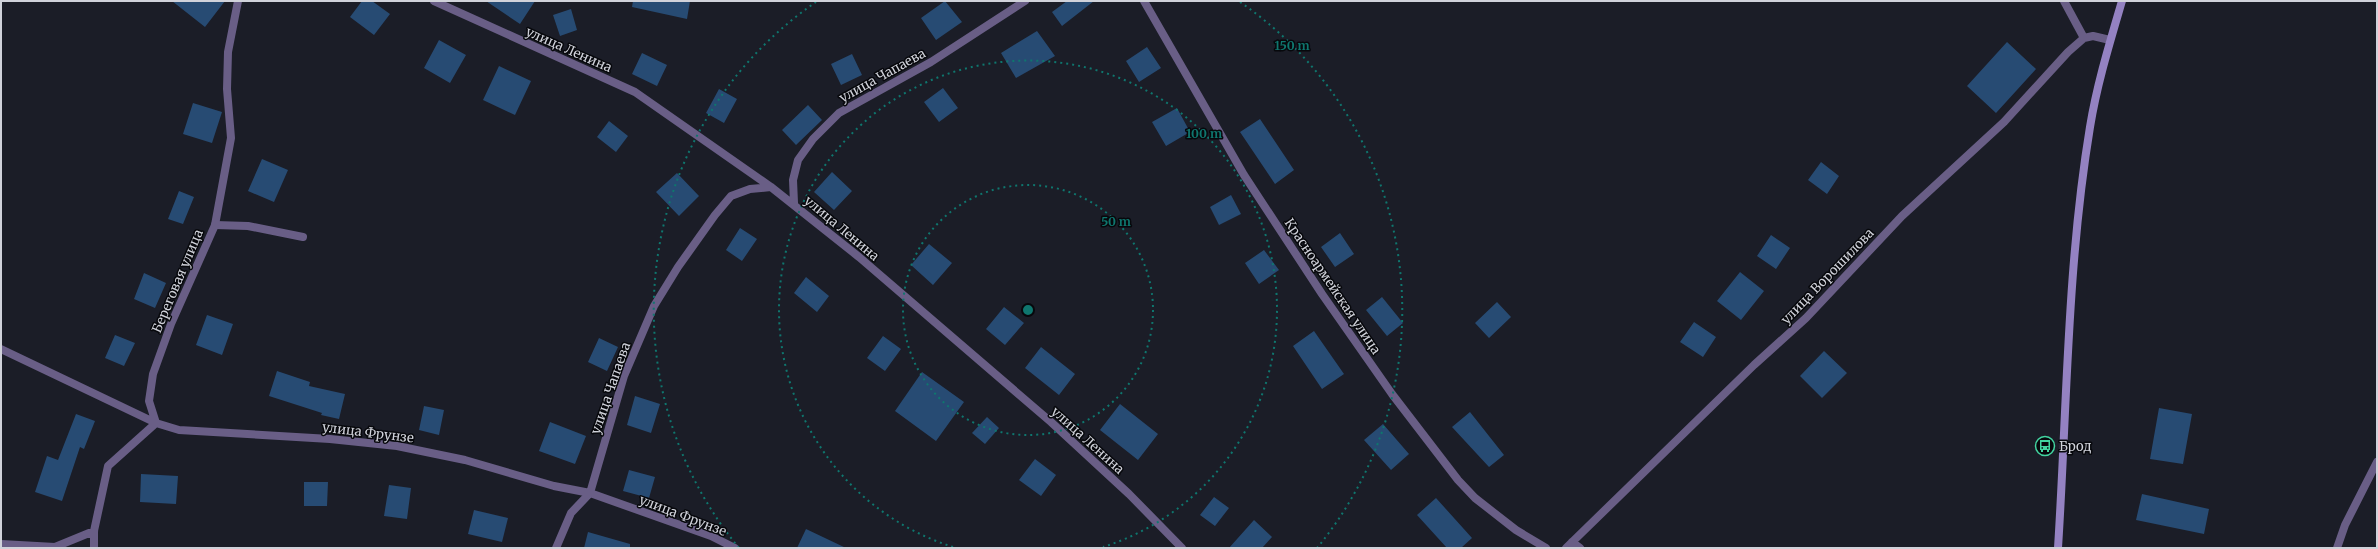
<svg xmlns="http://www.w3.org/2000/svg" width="2378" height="549" font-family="Merriweather,serif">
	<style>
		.building { fill: #274b73 }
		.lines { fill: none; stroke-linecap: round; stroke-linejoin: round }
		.service { stroke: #695e86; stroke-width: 8 }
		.minor { stroke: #695e86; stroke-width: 8 }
		.secondary { stroke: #9482c2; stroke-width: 8 }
		.ring { fill: none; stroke: #0f766e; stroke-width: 2; stroke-dasharray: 2 4 }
		.labels { text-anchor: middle; stroke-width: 3; stroke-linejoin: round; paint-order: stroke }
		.street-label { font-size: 13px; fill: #d0d2da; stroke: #07080c }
		.poi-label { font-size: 13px; fill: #d0d2da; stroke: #07080c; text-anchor: start }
		.centre { fill: #0f766e; stroke: #07080c; stroke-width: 2 }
		.ring-label { font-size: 12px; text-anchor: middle; font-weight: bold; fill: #0f766e; stroke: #07080c; stroke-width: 3; stroke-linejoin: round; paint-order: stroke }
	</style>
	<rect width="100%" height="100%" fill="#1b1d27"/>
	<path class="building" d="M 172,1 L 225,1 L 205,27 Z
		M 362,1 L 372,1 L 390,14 L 374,35 L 350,17 Z
		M 486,1 L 535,1 L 520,24 Z
		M 633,1 L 690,1 L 687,19 L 632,7 Z
		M 945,1 L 962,22 L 936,40 L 921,18 Z
		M 1067,1 L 1094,1 L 1062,26 L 1052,12 Z
		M 571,9 L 577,30 L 560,36 L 553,15 Z
		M 1037,31 L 1055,56 L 1016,78 L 1001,53 Z
		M 439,40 L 466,55 L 450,83 L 424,68 Z
		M 2007,42 L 2036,69 L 1996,113 L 1967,86 Z
		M 1147,47 L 1161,68 L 1139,82 L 1126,61 Z
		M 642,53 L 667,65 L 657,86 L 632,74 Z
		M 852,54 L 862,75 L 841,85 L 831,64 Z
		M 499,66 L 531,81 L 515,115 L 483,100 Z
		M 943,88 L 958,108 L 939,122 L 924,102 Z
		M 719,89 L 737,99 L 724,123 L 706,113 Z
		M 193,103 L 222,112 L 212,143 L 183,134 Z
		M 808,105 L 822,120 L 796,145 L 782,130 Z
		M 1177,108 L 1190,132 L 1166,146 L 1152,122 Z
		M 1260,119 L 1294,170 L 1275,184 L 1240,132 Z
		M 609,121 L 628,136 L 616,152 L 597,137 Z
		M 262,159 L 288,170 L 274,202 L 248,191 Z
		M 1821,162 L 1839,176 L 1827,194 L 1808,180 Z
		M 832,172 L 852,191 L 834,210 L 814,192 Z
		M 677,173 L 699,196 L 679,216 L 656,192 Z
		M 179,191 L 194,197 L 183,224 L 168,219 Z
		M 1231,195 L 1241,214 L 1219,225 L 1210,207 Z
		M 740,228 L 757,239 L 742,261 L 726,250 Z
		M 1340,233 L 1354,254 L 1335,267 L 1321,247 Z
		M 1771,235 L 1790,248 L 1776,269 L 1757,256 Z
		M 929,244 L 952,263 L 933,285 L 911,265 Z
		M 1264,250 L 1279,270 L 1259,284 L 1245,263 Z
		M 1740,272 L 1764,291 L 1741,320 L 1717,301 Z
		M 144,273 L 166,283 L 155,308 L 134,299 Z
		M 806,277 L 829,296 L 817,312 L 794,293 Z
		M 1382,297 L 1403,323 L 1387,336 L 1366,310 Z
		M 1497,302 L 1511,317 L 1489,338 L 1475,323 Z
		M 1004,307 L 1024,323 L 1005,345 L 986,329 Z
		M 207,315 L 233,324 L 222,355 L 196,345 Z
		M 1694,322 L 1716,337 L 1703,357 L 1680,342 Z
		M 1314,331 L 1344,374 L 1322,389 L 1293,346 Z
		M 115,335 L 135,343 L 124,366 L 105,358 Z
		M 883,336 L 901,349 L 885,371 L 867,358 Z
		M 599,338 L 618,347 L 607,371 L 588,362 Z
		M 1041,347 L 1075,374 L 1059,395 L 1025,368 Z
		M 1824,351 L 1847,373 L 1822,398 L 1800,376 Z
		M 277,371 L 310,382 L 309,386 L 345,394 L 339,419 L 321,415 L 322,413 L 269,396 Z
		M 922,372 L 964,402 L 936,441 L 895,411 Z
		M 635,396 L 660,404 L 651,433 L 627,425 Z
		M 1120,404 L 1158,434 L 1138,460 L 1100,430 Z
		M 424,406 L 444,410 L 439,435 L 419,430 Z
		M 2159,408 L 2192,414 L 2183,464 L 2150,459 Z
		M 1470,412 L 1504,455 L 1489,467 L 1452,427 Z
		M 76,414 L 95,421 L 84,449 L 80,447 L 62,501 L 35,492 L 47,456 L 58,460 Z
		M 987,417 L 999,428 L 985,444 L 972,433 Z
		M 550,422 L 586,436 L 575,464 L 539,451 Z
		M 1383,424 L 1409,454 L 1391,470 L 1364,440 Z
		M 1035,459 L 1056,475 L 1041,496 L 1019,480 Z
		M 629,470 L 655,477 L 649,498 L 623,491 Z
		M 141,474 L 178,476 L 176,504 L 140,502 Z
		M 304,482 L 328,482 L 327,506 L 304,506 Z
		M 389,485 L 411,488 L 407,519 L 384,516 Z
		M 2142,494 L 2209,509 L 2204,534 L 2136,520 Z
		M 1214,497 L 1229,508 L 1215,526 L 1200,515 Z
		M 1436,498 L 1472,538 L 1461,548 L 1447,548 L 1417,515 Z
		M 474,510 L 508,518 L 502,542 L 468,534 Z
		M 1254,520 L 1272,537 L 1262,548 L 1229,548 Z
		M 806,529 L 846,548 L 797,548 Z
		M 588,532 L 630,544 L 630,548 L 584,548 Z"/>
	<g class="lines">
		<path class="service" d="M 215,225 L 248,226 L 303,237
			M 2337,548 L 2345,525 L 2377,462"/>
		<path class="minor" d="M 434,1 L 635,92 L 771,187 L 859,257 L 1051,422 L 1129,494 L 1182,548
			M 1144,1 L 1244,175 L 1322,294 L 1392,394 L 1458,480 L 1475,498 L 1516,530 L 1546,548
			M 2064,1 L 2084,38
			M 794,203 L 793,180 L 798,160 L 813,139 L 839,113 L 931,62 L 1025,1
			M 1,349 L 156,423 L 179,430 L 330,439 L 397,446 L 465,460 L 554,486 L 590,493 L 711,536 L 735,548
			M 1572,542 L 1580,548
			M 1,544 L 55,547 L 94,531
			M 94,548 L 94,531 L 108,466 L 156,423 L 149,401 L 153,374 L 171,324 L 215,225 L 231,138 L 227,89 L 228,52 L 238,1
			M 556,548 L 571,513 L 590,493 L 624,376 L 654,306 L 678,267 L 715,215 L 731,196 L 750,189 L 771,187
			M 1566,548 L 1754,365 L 1806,318 L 1902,216 L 2004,122 L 2068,52 L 2084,38 L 2093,36 L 2110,40"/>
		<path class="secondary" d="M 2058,548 C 2067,408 2067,266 2090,127 C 2097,84 2110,42 2122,1"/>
	</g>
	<g class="ring">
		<circle cx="1028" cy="310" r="125"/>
		<path d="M953 547A249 249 0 1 1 1103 547"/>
		<path d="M739 548A374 374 0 0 1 816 2M1240 2A374 374 0 0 1 1317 548"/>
	</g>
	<defs>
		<symbol id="bus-ring" viewBox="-11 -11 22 22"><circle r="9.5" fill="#07080c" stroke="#42d4a0" stroke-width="1.5"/><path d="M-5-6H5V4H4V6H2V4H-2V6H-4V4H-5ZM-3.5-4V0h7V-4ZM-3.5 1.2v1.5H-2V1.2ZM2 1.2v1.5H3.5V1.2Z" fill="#42d4a0"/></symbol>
	</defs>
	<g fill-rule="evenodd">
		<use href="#bus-ring" x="2034" y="435" width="22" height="22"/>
	</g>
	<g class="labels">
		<g class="street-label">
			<text transform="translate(569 49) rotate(24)" y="5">улица Ленина</text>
			<text transform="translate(882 75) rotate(-29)" y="5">улица Чапаева</text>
			<text transform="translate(842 228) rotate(40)" y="5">улица Ленина</text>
			<text transform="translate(1827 276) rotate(-46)" y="5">улица Ворошилова</text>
			<text transform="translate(177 281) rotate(-67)" y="5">Береговая улица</text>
			<text transform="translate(1333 286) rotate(56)" y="5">Красноармейская улица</text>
			<text transform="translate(610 388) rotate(-71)" y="5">улица Чапаева</text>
			<text transform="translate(368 432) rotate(7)" y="5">улица Фрунзе</text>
			<text transform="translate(1088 440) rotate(42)" y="5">улица Ленина</text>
			<text transform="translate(683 515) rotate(21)" y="5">улица Фрунзе</text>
		</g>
		<g class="poi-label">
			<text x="2059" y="451">Брод</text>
		</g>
	</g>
	<circle cx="1028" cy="310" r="6" class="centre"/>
	<g class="ring-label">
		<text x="1292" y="50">150 m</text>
		<text x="1204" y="138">100 m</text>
		<text x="1116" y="226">50 m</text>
	</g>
	<rect width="2378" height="549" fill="none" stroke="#d0d2da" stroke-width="4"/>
</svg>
